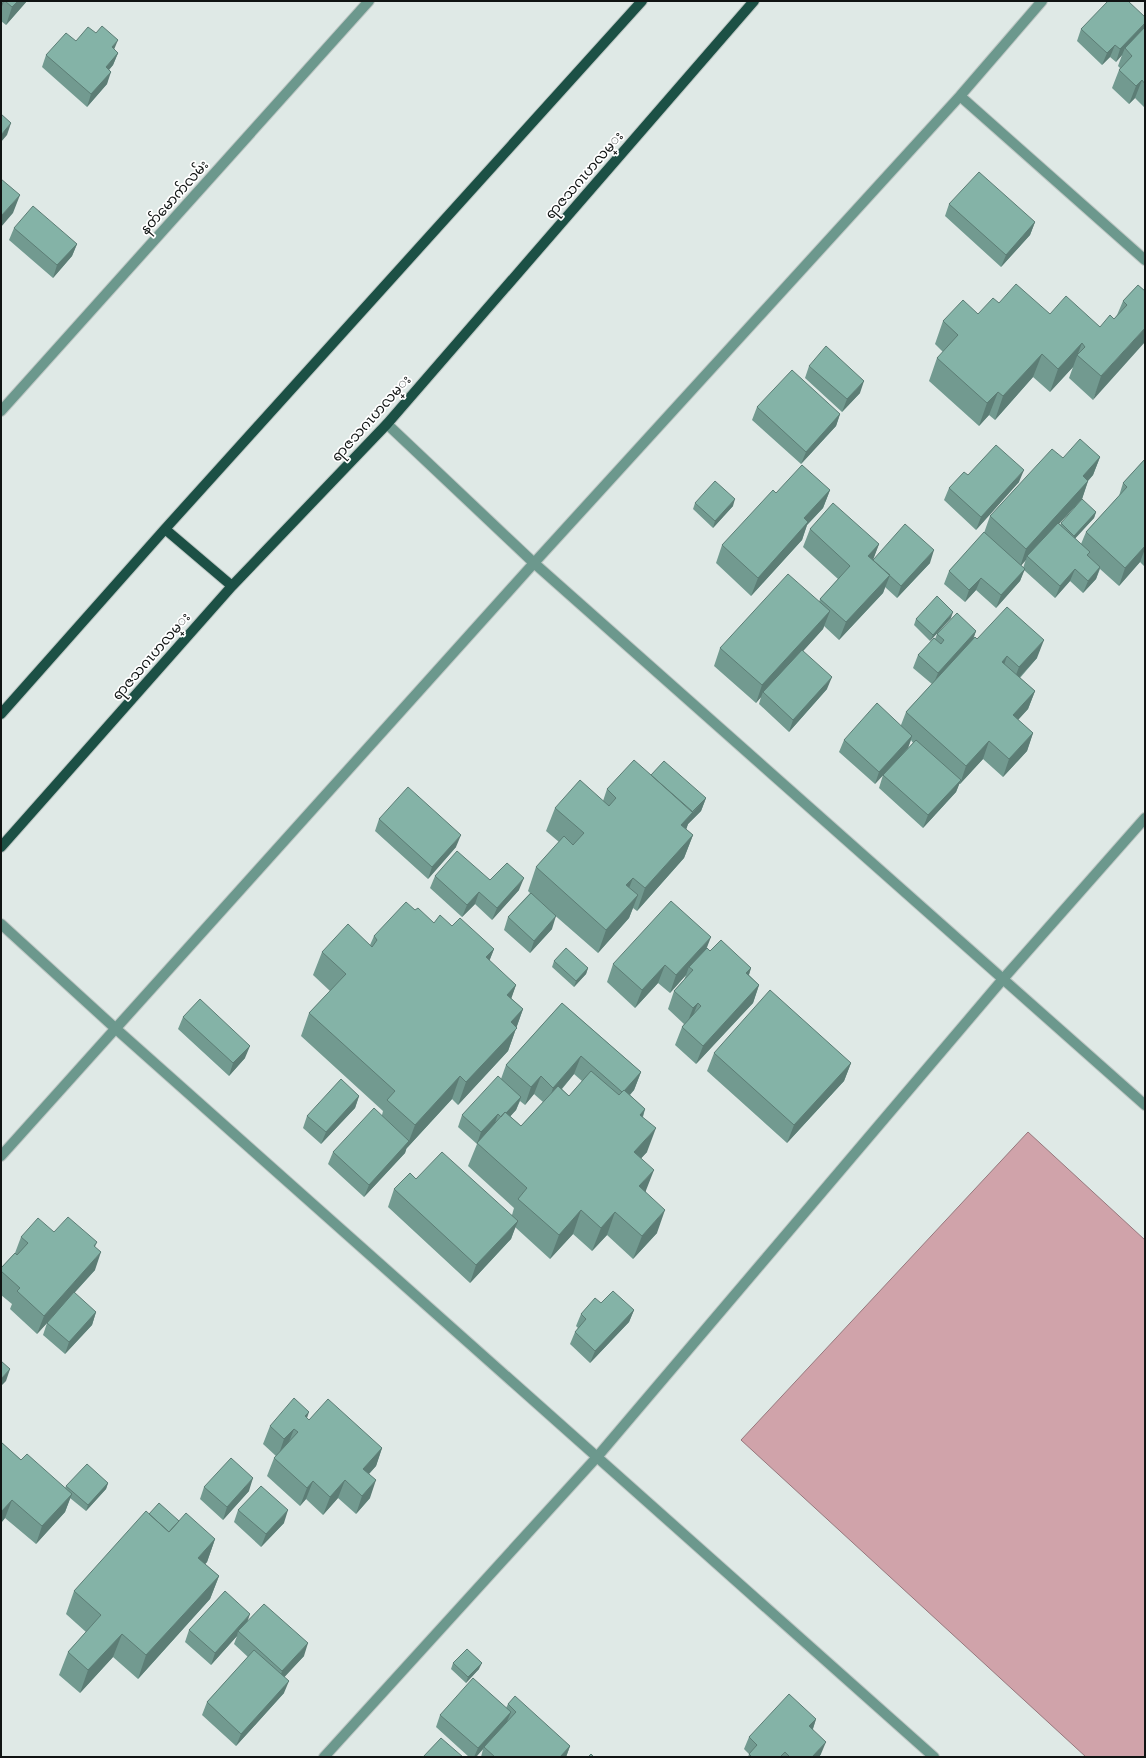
<svg xmlns="http://www.w3.org/2000/svg" width="1146" height="1758" font-family="'Alegreya Sans','Noto Sans Myanmar',sans-serif">
	<style>
		.water { fill: #d0a3aa; stroke: #96787d }
		.lines { fill: none; stroke-linecap: round; stroke-linejoin: round }
		.minor-casing { stroke: #bec7c4; stroke-width: 12 }
		.major-casing { stroke: #bec7c4; stroke-width: 12 }
		.minor { stroke: #6c988d; stroke-width: 10 }
		.major { stroke: #1c5045; stroke-width: 10 }
		.wall { fill: #729a90; fill-rule: evenodd }
		.shaded-wall { fill: #5c7d75 }
		.building { fill: #84b3a7; stroke: #5c7d75 }
		.labels { text-anchor: middle; stroke-width: 3.5; stroke-linejoin: round; paint-order: stroke }
		.street-label { font-size: 14px; fill: #101413; stroke: #fff }
	</style>
	<rect width="100%" height="100%" fill="#dfe9e6"/>
	<path class="water" d="M 1028,1132 L 1145,1240 L 1145,1757 L 1086,1757 L 741,1440 Z"/>
	<g class="lines">
		<defs>
			<path id="minor" d="M 960,96 L 1145,260
				M 1,411 L 369,1
				M 387,424 L 534,563 L 1145,1105
				M 1,924 L 115,1028 L 934,1757
				M 1,1156 L 534,563 L 960,96 L 1042,1
				M 324,1757 L 597,1457 L 1003,979 L 1145,818"/>
			<path id="major" d="M 165,529 L 232,586
				M 1,714 L 165,529 L 642,1
				M 1,847 L 232,586 L 387,424 L 754,1"/>
		</defs>
		<use href="#minor" class="minor-casing"/>
		<use href="#major" class="major-casing"/>
		<use href="#minor" class="minor"/>
		<use href="#major" class="major"/>
	</g>
	<path class="wall" d="M 1,1 L 27,1 L 6,25 L 1,21 Z
		M 1145,17 L 1145,108 L 1135,98 L 1129,104 L 1112,88 L 1119,70 L 1120,68 L 1118,66 L 1122,55 L 1116,62 L 1110,57 L 1102,65 L 1077,41 L 1081,29 Z
		M 76,41 L 114,50 L 118,53 L 113,65 L 109,70 L 107,84 L 87,107 L 42,67 L 46,55 Z
		M 949,204 L 1035,222 L 1030,235 L 1001,267 L 945,216 Z
		M 14,228 L 77,244 L 72,256 L 53,278 L 9,240 Z
		M 1138,285 L 1093,400 L 1069,378 L 1073,367 L 1050,392 L 1033,377 L 995,420 L 989,415 L 979,426 L 929,381 L 937,358 L 943,352 L 935,344 L 943,321 L 978,314 L 999,303 L 1050,314 L 1100,327 L 1114,319 L 1117,315 L 1123,301 Z
		M 809,366 L 860,393 L 842,412 L 805,378 Z
		M 757,407 L 840,414 L 836,426 L 801,464 L 752,420 Z
		M 1100,457 L 1093,475 L 1088,481 L 1082,499 L 1059,524 L 1060,525 L 1061,523 L 1096,512 L 1094,518 L 1075,538 L 1081,544 L 1086,532 L 1119,496 L 1123,483 L 1145,459 L 1145,567 L 1140,562 L 1119,586 L 1100,569 L 1096,579 L 1083,593 L 1070,581 L 1055,598 L 1024,570 L 1020,581 L 996,608 L 976,590 L 965,602 L 944,584 L 949,571 L 984,533 L 990,516 L 1063,458 ZM 1026,559 L 1023,568 L 1021,565 Z
		M 968,475 L 1019,482 L 976,530 L 944,500 L 949,488 Z
		M 830,490 L 823,508 L 807,525 L 802,540 L 751,596 L 716,563 L 722,545 L 776,493 Z
		M 695,503 L 733,506 L 713,528 L 693,509 Z
		M 810,529 L 879,544 L 873,559 L 930,563 L 897,598 L 885,587 L 883,593 L 839,640 L 824,626 L 823,629 L 803,651 L 827,689 L 789,732 L 759,704 L 761,697 L 756,703 L 714,666 L 720,648 L 819,602 L 820,599 L 838,579 L 803,547 Z
		M 951,618 L 930,641 L 914,625 L 916,619 Z
		M 976,631 L 973,638 L 1037,658 L 1020,678 L 1035,691 L 1028,709 L 1018,720 L 1033,733 L 1027,751 L 1003,777 L 983,759 L 960,784 L 959,784 L 956,792 L 923,828 L 879,788 L 883,775 L 913,743 L 911,740 L 908,748 L 875,784 L 839,752 L 844,740 L 901,725 L 906,712 L 932,684 L 913,668 L 918,655 L 935,639 L 937,634 Z
		M 651,775 L 706,798 L 701,811 L 688,824 L 686,829 L 693,835 L 684,858 L 637,911 L 633,908 L 629,918 L 598,953 L 551,912 L 552,929 L 530,953 L 504,930 L 508,917 L 530,893 L 528,891 L 536,867 L 559,842 L 546,831 L 555,808 L 603,801 L 607,789 Z
		M 379,819 L 456,847 L 428,879 L 375,831 Z
		M 435,876 L 490,880 L 519,890 L 492,920 L 475,904 L 462,917 L 430,888 Z
		M 415,910 L 434,923 L 452,926 L 494,949 L 489,961 L 516,985 L 511,998 L 523,1009 L 508,1051 L 458,1105 L 452,1099 L 406,1149 L 405,1153 L 364,1197 L 328,1164 L 333,1152 L 382,1115 L 383,1111 L 301,1036 L 309,1013 L 330,991 L 313,975 L 322,952 L 370,945 L 374,936 Z
		M 707,948 L 710,951 L 751,968 L 749,975 L 759,985 L 753,1003 L 696,1064 L 675,1045 L 682,1027 L 684,1024 L 668,1009 L 674,991 L 684,980 L 686,975 L 670,993 L 658,983 L 635,1008 L 607,982 L 613,964 Z
		M 554,961 L 588,968 L 586,974 L 574,987 L 552,967 Z
		M 562,1003 L 641,1072 L 634,1090 L 630,1095 L 645,1109 L 643,1117 L 647,1152 L 641,1158 L 646,1192 L 657,1233 L 633,1259 L 607,1235 L 592,1251 L 573,1234 L 550,1259 L 515,1227 L 511,1239 L 470,1283 L 388,1207 L 394,1189 L 416,1179 L 512,1215 L 514,1208 L 468,1166 L 477,1144 L 458,1127 L 462,1115 L 501,1079 L 506,1065 ZM 574,1074 L 582,1081 L 569,1096 L 562,1089 ZM 534,1094 L 543,1102 L 521,1126 L 510,1116 L 516,1110 L 520,1101 L 525,1105 Z
		M 183,1017 L 245,1058 L 229,1076 L 178,1029 Z
		M 714,1053 L 851,1063 L 844,1081 L 787,1143 L 707,1071 Z
		M 359,1096 L 355,1108 L 321,1144 L 303,1128 L 307,1116 Z
		M 54,1232 L 97,1242 L 95,1247 L 95,1270 L 37,1334 L 10,1309 L 12,1304 L 1,1295 L 1,1268 L 15,1253 L 21,1237 Z
		M 601,1303 L 634,1310 L 629,1322 L 590,1363 L 570,1344 L 575,1332 L 578,1328 L 576,1326 L 581,1314 Z
		M 96,1312 L 92,1325 L 65,1354 L 43,1335 L 47,1323 Z
		M 307,1418 L 309,1420 L 382,1448 L 376,1466 L 369,1474 L 370,1498 L 356,1514 L 338,1498 L 323,1515 L 306,1499 L 300,1506 L 267,1476 L 274,1458 L 276,1456 L 263,1444 L 270,1426 Z
		M 1,1442 L 21,1460 L 65,1488 L 66,1486 L 108,1483 L 106,1489 L 86,1511 L 70,1498 L 65,1512 L 36,1544 L 5,1518 L 1,1523 Z
		M 204,1487 L 249,1491 L 223,1520 L 200,1499 Z
		M 238,1510 L 284,1523 L 261,1547 L 234,1522 Z
		M 149,1514 L 179,1521 L 215,1539 L 207,1562 L 205,1564 L 219,1576 L 210,1599 L 138,1679 L 113,1657 L 80,1693 L 59,1675 L 68,1652 L 86,1632 L 66,1614 L 74,1591 Z
		M 248,1621 L 304,1656 L 284,1677 L 284,1693 L 236,1746 L 202,1715 L 207,1702 L 248,1657 L 234,1644 L 237,1636 L 211,1665 L 185,1642 L 189,1630 Z
		M 453,1663 L 479,1669 L 466,1683 L 451,1669 Z
		M 508,1704 L 570,1746 L 566,1757 L 481,1757 L 483,1749 L 476,1757 L 469,1757 L 436,1727 L 440,1715 L 506,1708 Z
		M 816,1719 L 813,1729 L 821,1754 L 819,1757 L 748,1757 L 749,1754 L 744,1749 L 749,1737 Z"/>
	<path class="shaded-wall" d="M 4,1 L 1,9 L 1,4 Z
		M 18,1 L 27,1 L 6,25 L 12,7 Z
		M 1145,23 L 1145,28 L 1125,48 L 1122,55 L 1116,62 L 1120,49 Z
		M 118,40 L 113,52 L 112,47 Z
		M 1115,45 L 1110,57 L 1102,65 L 1107,53 Z
		M 118,53 L 113,65 L 101,79 L 106,67 Z
		M 111,72 L 107,84 L 87,107 L 91,94 Z
		M 1142,80 L 1135,98 L 1129,104 L 1136,86 Z
		M 11,123 L 7,135 L 1,142 L 1,135 Z
		M 20,195 L 13,213 L 1,227 L 1,216 Z
		M 1035,222 L 1030,235 L 1001,267 L 1006,255 Z
		M 77,244 L 72,256 L 53,278 L 57,265 Z
		M 1145,328 L 1145,342 L 1093,400 L 1101,376 Z
		M 1082,343 L 1073,367 L 1050,392 L 1058,369 Z
		M 1042,354 L 1033,377 L 995,420 L 1003,396 Z
		M 864,381 L 860,393 L 842,412 L 847,399 Z
		M 998,392 L 989,415 L 979,426 L 987,403 Z
		M 840,414 L 836,426 L 801,464 L 806,452 Z
		M 1100,457 L 1093,475 L 1078,492 L 1088,481 L 1082,499 L 1028,557 L 1027,556 L 1026,560 L 1020,567 L 1026,549 L 1083,476 Z
		M 1024,470 L 1019,482 L 976,530 L 981,517 Z
		M 830,490 L 823,508 L 807,525 L 802,540 L 751,596 L 758,578 L 804,518 Z
		M 735,499 L 733,506 L 713,528 L 715,521 Z
		M 1096,512 L 1094,518 L 1072,542 L 1074,536 Z
		M 879,544 L 873,560 L 868,556 Z
		M 1145,546 L 1145,549 L 1140,562 L 1119,586 L 1125,568 Z
		M 934,550 L 930,563 L 897,598 L 901,586 Z
		M 1100,567 L 1096,579 L 1083,593 L 1088,581 Z
		M 1025,569 L 1020,581 L 996,608 L 1001,595 Z
		M 1075,569 L 1070,581 L 1055,598 L 1060,586 Z
		M 890,575 L 883,593 L 839,640 L 846,622 Z
		M 981,578 L 976,590 L 965,602 L 969,590 Z
		M 830,611 L 823,629 L 765,693 L 763,692 L 761,697 L 756,703 L 762,685 Z
		M 953,612 L 951,618 L 930,641 L 933,635 Z
		M 976,631 L 972,643 L 933,685 L 938,673 Z
		M 1044,640 L 1037,658 L 1012,685 L 1019,667 Z
		M 1007,656 L 1001,674 L 1002,662 Z
		M 832,677 L 827,689 L 789,732 L 793,720 Z
		M 1035,691 L 1028,709 L 1006,733 L 1013,715 Z
		M 1033,733 L 1027,751 L 1003,777 L 1009,759 Z
		M 912,736 L 908,748 L 875,784 L 879,772 Z
		M 989,741 L 983,759 L 960,784 L 966,766 Z
		M 961,780 L 956,792 L 923,828 L 928,815 Z
		M 706,798 L 701,811 L 688,824 L 684,836 L 681,825 Z
		M 461,835 L 456,847 L 428,879 L 432,867 Z
		M 693,835 L 684,858 L 637,911 L 645,888 Z
		M 524,878 L 519,890 L 492,920 L 497,908 Z
		M 633,878 L 624,901 L 626,885 Z
		M 479,892 L 475,904 L 462,917 L 467,905 Z
		M 638,895 L 629,918 L 598,953 L 606,930 Z
		M 556,916 L 552,929 L 530,953 L 534,941 Z
		M 711,937 L 704,955 L 689,967 L 686,975 L 670,993 L 676,975 Z
		M 494,949 L 485,972 L 486,957 Z
		M 665,965 L 658,983 L 635,1008 L 642,990 Z
		M 588,968 L 586,974 L 574,987 L 576,981 Z
		M 751,968 L 745,986 L 746,973 Z
		M 516,985 L 508,1008 L 507,995 Z
		M 759,985 L 753,1003 L 696,1064 L 703,1046 Z
		M 698,1003 L 691,1021 L 686,1026 L 693,1008 Z
		M 523,1009 L 508,1051 L 458,1105 L 466,1082 L 511,1022 Z
		M 250,1046 L 245,1058 L 229,1076 L 233,1063 Z
		M 581,1056 L 574,1074 L 547,1106 L 553,1088 Z
		M 851,1063 L 844,1081 L 787,1143 L 794,1125 Z
		M 641,1072 L 634,1090 L 616,1110 L 623,1092 Z
		M 460,1076 L 452,1099 L 406,1149 L 415,1125 Z
		M 541,1076 L 534,1094 L 525,1105 L 531,1087 Z
		M 359,1096 L 355,1108 L 321,1144 L 326,1132 Z
		M 521,1097 L 516,1110 L 498,1130 L 502,1117 Z
		M 645,1109 L 637,1133 L 640,1115 Z
		M 498,1114 L 494,1126 L 477,1144 L 481,1132 Z
		M 656,1128 L 647,1152 L 626,1175 L 634,1152 Z
		M 409,1141 L 405,1153 L 364,1197 L 369,1185 Z
		M 654,1170 L 645,1193 L 639,1186 Z
		M 581,1210 L 573,1234 L 550,1259 L 559,1235 Z
		M 665,1210 L 657,1233 L 633,1259 L 642,1236 Z
		M 615,1212 L 607,1235 L 592,1251 L 601,1228 Z
		M 518,1221 L 511,1239 L 470,1283 L 476,1265 Z
		M 101,1252 L 95,1270 L 37,1334 L 44,1316 Z
		M 634,1310 L 629,1322 L 590,1363 L 595,1351 Z
		M 96,1312 L 92,1325 L 65,1354 L 69,1342 Z
		M 10,1369 L 6,1381 L 1,1386 L 1,1379 Z
		M 309,1412 L 303,1430 L 305,1416 Z
		M 294,1429 L 287,1447 L 278,1457 L 284,1439 Z
		M 382,1448 L 376,1466 L 357,1487 L 363,1469 Z
		M 253,1478 L 249,1491 L 223,1520 L 227,1507 Z
		M 345,1480 L 338,1498 L 323,1515 L 330,1497 Z
		M 376,1480 L 370,1498 L 356,1514 L 362,1496 Z
		M 313,1481 L 306,1499 L 300,1506 L 307,1488 Z
		M 108,1483 L 106,1489 L 86,1511 L 88,1505 Z
		M 72,1494 L 65,1512 L 36,1544 L 42,1526 Z
		M 12,1500 L 5,1518 L 1,1523 L 1,1512 Z
		M 288,1510 L 284,1523 L 261,1547 L 266,1534 Z
		M 215,1539 L 207,1562 L 190,1581 L 198,1558 Z
		M 219,1576 L 210,1599 L 138,1679 L 146,1655 Z
		M 250,1614 L 246,1626 L 238,1631 L 237,1636 L 211,1665 L 215,1653 Z
		M 122,1634 L 113,1657 L 80,1693 L 88,1670 Z
		M 308,1643 L 304,1656 L 278,1684 L 282,1671 Z
		M 482,1663 L 479,1669 L 466,1683 L 468,1677 Z
		M 289,1681 L 284,1693 L 236,1746 L 241,1734 Z
		M 511,1712 L 506,1724 L 484,1747 L 483,1749 L 476,1757 L 474,1757 L 478,1748 Z
		M 816,1719 L 812,1731 L 809,1726 Z
		M 826,1742 L 821,1754 L 819,1757 L 812,1757 Z
		M 570,1746 L 566,1757 L 560,1757 Z"/>
	<path class="building" d="M 5,1 L 18,1 L 12,7 Z
		M 1108,1 L 1128,1 L 1145,17 L 1145,23 L 1120,49 L 1115,45 L 1107,53 L 1081,29 Z
		M 102,26 L 118,40 L 112,47 L 118,53 L 106,67 L 111,72 L 91,94 L 46,55 L 66,33 L 76,41 L 88,27 L 96,33 Z
		M 1145,27 L 1145,84 L 1142,80 L 1136,86 L 1119,70 L 1132,56 L 1125,48 Z
		M 1,114 L 11,123 L 1,135 Z
		M 979,172 L 1035,222 L 1006,255 L 949,204 Z
		M 1,179 L 20,195 L 1,216 Z
		M 33,206 L 77,244 L 57,265 L 14,228 Z
		M 1016,284 L 1050,314 L 1066,296 L 1100,327 L 1110,315 L 1114,319 L 1127,305 L 1123,301 L 1138,285 L 1145,291 L 1145,328 L 1101,376 L 1077,355 L 1085,347 L 1082,343 L 1058,369 L 1042,354 L 1003,396 L 998,392 L 987,403 L 937,358 L 958,335 L 943,321 L 963,300 L 978,314 L 993,298 L 999,303 Z
		M 826,346 L 864,381 L 847,399 L 809,366 Z
		M 792,370 L 840,414 L 806,452 L 757,407 Z
		M 1080,439 L 1100,457 L 1083,476 L 1088,481 L 1026,549 L 990,516 L 1052,449 L 1063,458 Z
		M 996,445 L 1024,470 L 981,517 L 949,488 L 964,472 L 968,475 Z
		M 1145,459 L 1145,546 L 1125,568 L 1086,532 L 1127,487 L 1123,483 Z
		M 802,465 L 830,490 L 804,518 L 808,522 L 758,578 L 722,545 L 773,490 L 776,493 Z
		M 715,481 L 735,499 L 715,521 L 695,503 Z
		M 1082,499 L 1096,512 L 1074,536 L 1061,523 Z
		M 833,503 L 879,544 L 868,556 L 890,575 L 846,622 L 820,599 L 850,566 L 810,529 Z
		M 1058,523 L 1090,552 L 1087,555 L 1100,567 L 1088,581 L 1075,569 L 1060,586 L 1027,556 Z
		M 905,524 L 934,550 L 901,586 L 873,560 Z
		M 984,532 L 1025,569 L 1001,595 L 981,578 L 969,590 L 949,571 Z
		M 788,574 L 830,611 L 762,685 L 720,648 Z
		M 937,596 L 953,612 L 933,635 L 916,619 Z
		M 1007,607 L 1044,640 L 1019,667 L 1007,656 L 1002,662 L 1035,691 L 1013,715 L 1033,733 L 1009,759 L 989,741 L 966,766 L 906,712 L 975,637 L 977,639 Z
		M 957,613 L 976,631 L 938,673 L 918,655 L 934,638 L 941,644 L 944,640 L 937,634 Z
		M 802,650 L 832,677 L 793,720 L 763,692 Z
		M 877,703 L 912,736 L 879,772 L 844,740 Z
		M 916,740 L 961,780 L 928,815 L 883,775 Z
		M 634,760 L 693,812 L 681,825 L 693,835 L 645,888 L 633,878 L 626,885 L 638,895 L 606,930 L 536,867 L 564,836 L 573,845 L 584,833 L 555,808 L 580,780 L 609,806 L 616,798 L 607,789 Z
		M 664,761 L 706,798 L 692,812 L 651,775 Z
		M 408,787 L 461,835 L 432,867 L 379,819 Z
		M 457,851 L 490,880 L 507,863 L 524,878 L 497,908 L 479,892 L 467,905 L 435,876 Z
		M 531,893 L 556,916 L 534,941 L 508,917 Z
		M 671,901 L 711,937 L 676,975 L 665,965 L 642,990 L 613,964 Z
		M 406,902 L 415,910 L 418,908 L 434,923 L 440,915 L 452,926 L 460,918 L 494,949 L 486,957 L 516,985 L 507,995 L 523,1009 L 511,1022 L 517,1028 L 466,1082 L 460,1076 L 415,1125 L 387,1100 L 395,1091 L 309,1013 L 346,974 L 322,952 L 348,924 L 372,947 L 377,940 L 374,936 Z
		M 721,940 L 751,968 L 746,973 L 759,985 L 703,1046 L 682,1027 L 701,1006 L 698,1003 L 693,1008 L 674,991 L 693,970 L 689,967 L 707,948 L 710,951 Z
		M 566,948 L 588,968 L 576,981 L 554,961 Z
		M 770,990 L 851,1063 L 794,1125 L 714,1053 Z
		M 200,999 L 250,1046 L 233,1063 L 183,1017 Z
		M 562,1003 L 641,1072 L 624,1091 L 624,1090 L 622,1092 L 581,1056 L 553,1088 L 541,1076 L 531,1087 L 506,1065 Z
		M 591,1071 L 619,1095 L 624,1090 L 645,1109 L 640,1115 L 656,1128 L 634,1152 L 654,1170 L 639,1186 L 665,1210 L 642,1236 L 615,1212 L 601,1228 L 581,1210 L 559,1235 L 518,1199 L 527,1188 L 477,1143 L 505,1112 L 521,1126 L 558,1086 L 569,1096 Z
		M 498,1076 L 521,1097 L 506,1113 L 505,1112 L 501,1117 L 498,1114 L 481,1132 L 462,1115 Z
		M 341,1079 L 359,1096 L 326,1132 L 307,1116 Z
		M 374,1108 L 409,1141 L 369,1185 L 333,1152 Z
		M 442,1152 L 518,1221 L 476,1265 L 394,1189 L 410,1173 L 416,1179 Z
		M 68,1217 L 97,1242 L 94,1246 L 101,1252 L 44,1316 L 17,1291 L 20,1288 L 1,1271 L 1,1268 L 15,1253 L 17,1255 L 28,1243 L 21,1237 L 38,1218 L 54,1232 Z
		M 613,1291 L 634,1310 L 595,1351 L 575,1332 L 586,1319 L 581,1314 L 595,1298 L 601,1303 Z
		M 74,1292 L 96,1312 L 69,1342 L 47,1323 Z
		M 1,1361 L 10,1369 L 1,1379 Z
		M 294,1398 L 309,1412 L 305,1416 L 309,1420 L 328,1399 L 382,1448 L 363,1469 L 376,1480 L 362,1496 L 345,1480 L 330,1497 L 313,1481 L 307,1488 L 274,1458 L 298,1432 L 294,1429 L 284,1439 L 270,1426 Z
		M 1,1442 L 21,1460 L 27,1454 L 72,1494 L 42,1526 L 12,1500 L 1,1512 Z
		M 231,1458 L 253,1478 L 227,1507 L 204,1487 Z
		M 87,1464 L 108,1483 L 88,1505 L 66,1486 Z
		M 261,1486 L 288,1510 L 266,1534 L 238,1510 Z
		M 159,1503 L 179,1521 L 169,1532 L 149,1514 Z
		M 146,1511 L 169,1532 L 186,1513 L 215,1539 L 198,1558 L 219,1576 L 146,1655 L 122,1634 L 88,1670 L 68,1652 L 101,1615 L 74,1591 Z
		M 225,1591 L 250,1614 L 215,1653 L 189,1630 Z
		M 264,1604 L 308,1643 L 282,1671 L 238,1631 Z
		M 467,1649 L 482,1663 L 468,1677 L 453,1663 Z
		M 254,1650 L 289,1681 L 241,1734 L 207,1702 Z
		M 473,1678 L 511,1712 L 478,1748 L 440,1715 Z
		M 789,1694 L 816,1719 L 809,1726 L 826,1742 L 812,1757 L 790,1757 L 785,1752 L 780,1757 L 752,1757 L 749,1754 L 757,1745 L 749,1737 Z
		M 515,1696 L 570,1746 L 560,1757 L 495,1757 L 484,1747 L 516,1712 L 508,1704 Z
		M 441,1738 L 463,1757 L 423,1757 Z
		M 591,1754 L 594,1757 L 588,1757 Z"/>
	<g class="labels">
		<g class="street-label">
			<text transform="translate(584 175) rotate(-49)" y="5">ရာဇသဂၤဟလမ္း</text>
			<text transform="translate(174 197) rotate(-48)" y="5">နတ်မောက်လမ်း</text>
			<text transform="translate(371 418) rotate(-48)" y="5">ရာဇသဂၤဟလမ္း</text>
			<text transform="translate(151 656) rotate(-49)" y="5">ရာဇသဂၤဟလမ္း</text>
		</g>
	</g>
	<rect width="1146" height="1758" fill="none" stroke="#101413" stroke-width="4"/>
</svg>
